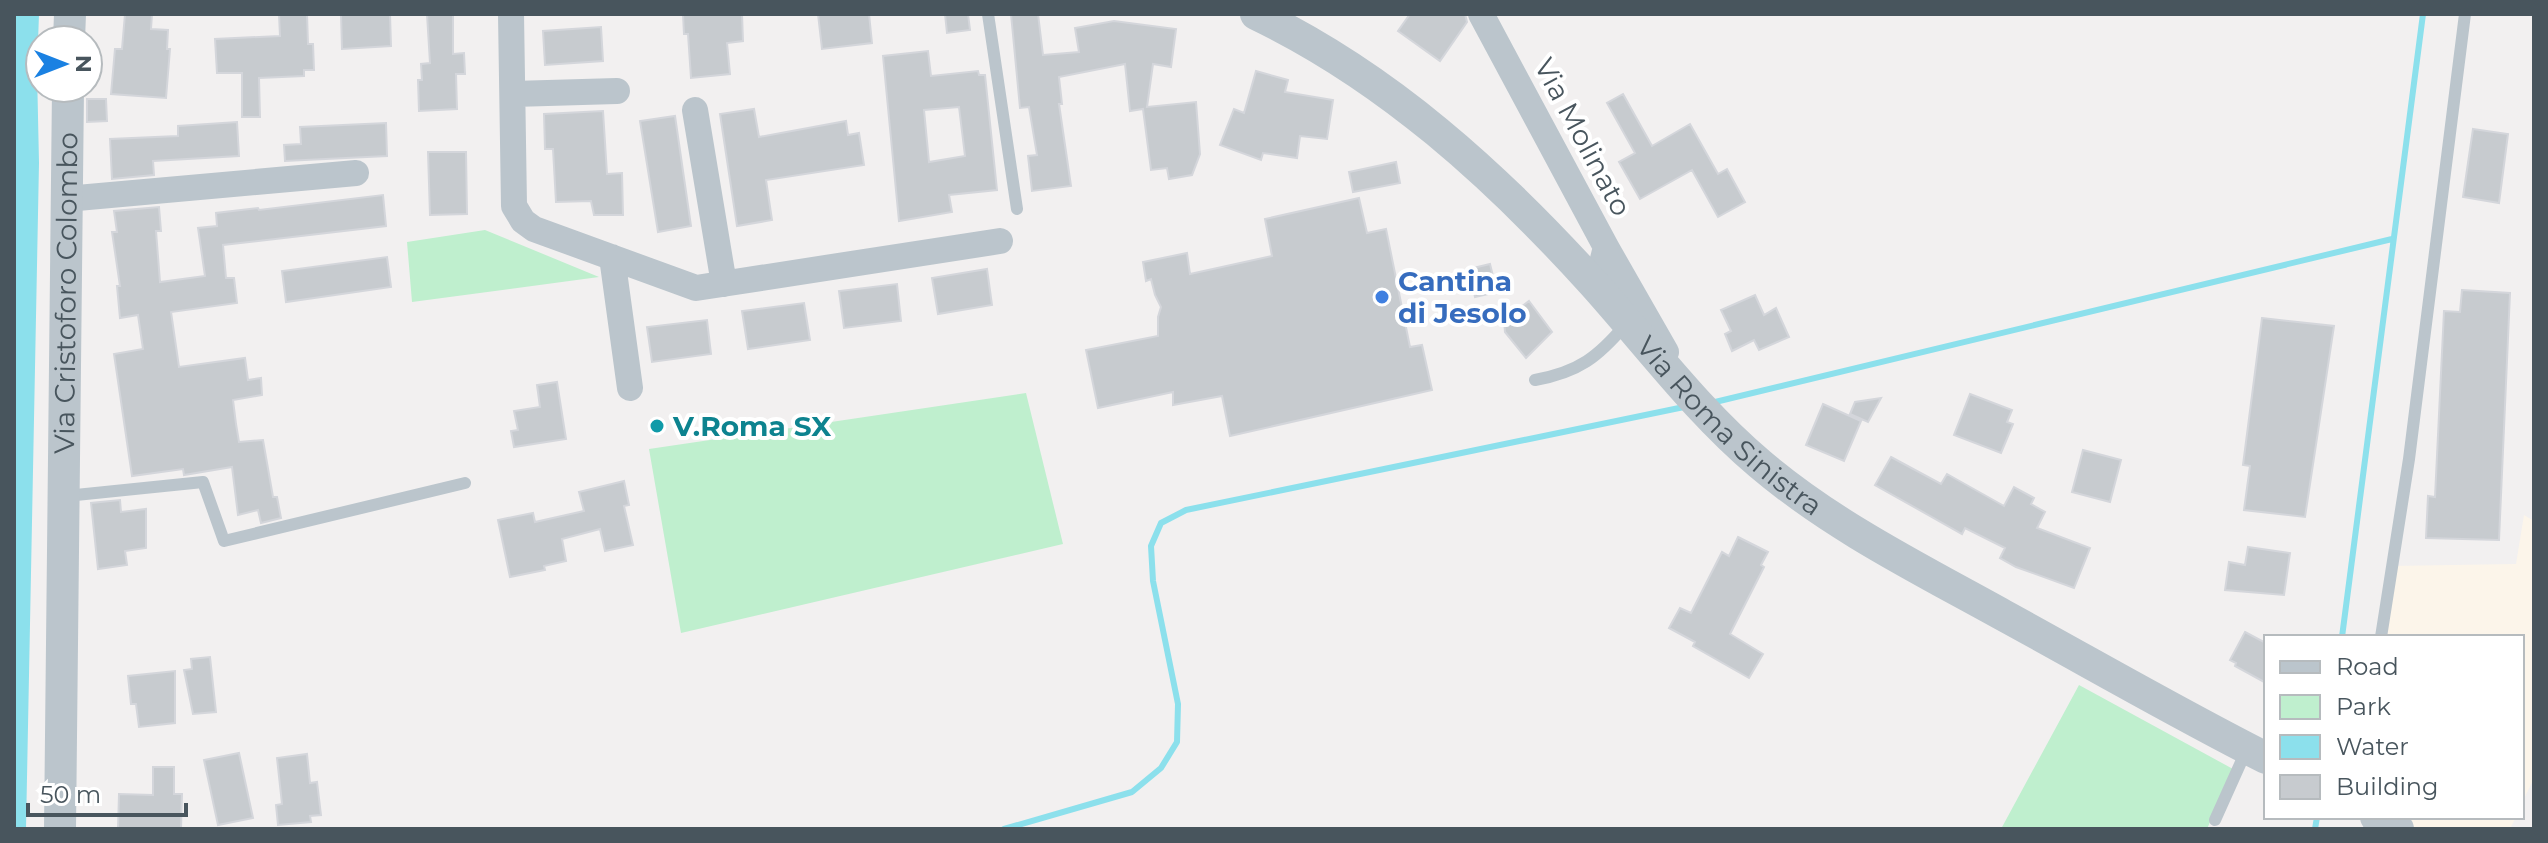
<svg xmlns="http://www.w3.org/2000/svg" width="2548" height="843" font-family="Montserrat,sans-serif">
	<style>
		.commercial { fill: #fcf5ea }
		.green { fill: #bfefce }
		.water { fill: #8ce0ec }
		.lines { fill: none; stroke-linecap: round; stroke-linejoin: round }
		.stream { stroke: #8ce0ec; stroke-width: 6 }
		.building { fill: #c7cbcf; stroke: #d4d6db; stroke-width: 2; fill-rule: evenodd }
		.service { stroke: #bbc5cc; stroke-width: 12 }
		.minor { stroke: #bbc5cc; stroke-width: 26 }
		.tertiary { stroke: #bbc5cc; stroke-width: 32 }
		.shop-dot { fill: #3f7fe0; stroke: #fff; stroke-width: 3 }
		.culture-dot { fill: #0f9aa8; stroke: #fff; stroke-width: 3 }
		.labels { text-anchor: middle; stroke-width: 8; stroke-linejoin: round; paint-order: stroke }
		.street-label { font-size: 28px; fill: #48555d; stroke: #fff }
		.shop-label { font-size: 28px; font-weight: bold; fill: #366cbe; stroke: #fff; text-anchor: start }
		.culture-label { font-size: 28px; font-weight: bold; fill: #0d838f; stroke: #fff; text-anchor: start }
	</style>
	<rect width="100%" height="100%" fill="#f2f0f0"/>
	<path class="commercial" d="M 2524,515 L 2534,521 L 2534,778 L 2522,803 L 2522,637 L 2381,637 L 2390,566 L 2516,564 Z
		M 2376,817 L 2516,817 L 2510,829 L 2398,829 Z"/>
	<path class="green" d="M 485,230 L 599,277 L 412,302 L 407,242 Z
		M 1026,393 L 1063,544 L 681,633 L 649,449 Z
		M 2079,685 L 2233,769 L 2207,829 L 2001,829 Z"/>
	<path class="water" d="M 14,14 L 39,14 L 37,70 L 39,163 L 26,829 L 14,829 Z"/>
	<g class="lines">
		<path class="stream" d="M 1711,403 L 2392,239
			M 2342,637 L 2423,14
			M 1004,829 L 1132,792 L 1161,768 L 1177,742 L 1178,704 L 1153,581 L 1151,546 L 1161,523 L 1186,510 L 1684,407
			M 2315,829 L 2317,817"/>
	</g>
	<path class="building" d="M 125,14 L 152,14 L 151,29 L 168,30 L 167,49 L 170,49 L 166,98 L 111,94 L 115,49 L 122,49 Z
		M 279,14 L 307,14 L 308,44 L 313,44 L 314,70 L 304,70 L 304,76 L 259,78 L 260,117 L 242,117 L 242,73 L 217,73 L 215,39 L 280,36 Z
		M 341,14 L 390,14 L 391,46 L 342,49 Z
		M 427,14 L 453,14 L 453,54 L 464,53 L 465,74 L 456,74 L 457,109 L 419,111 L 418,80 L 422,80 L 421,64 L 430,63 Z
		M 683,14 L 742,14 L 743,41 L 727,43 L 730,74 L 691,78 L 688,34 L 684,34 Z
		M 818,14 L 869,14 L 872,43 L 822,49 Z
		M 945,14 L 968,14 L 970,30 L 947,33 Z
		M 1011,14 L 1038,14 L 1043,55 L 1079,52 L 1075,28 L 1114,21 L 1176,29 L 1171,67 L 1153,64 L 1147,107 L 1196,102 L 1200,154 L 1192,175 L 1169,179 L 1167,168 L 1151,170 L 1143,109 L 1130,111 L 1125,64 L 1059,77 L 1062,104 L 1059,104 L 1071,186 L 1032,191 L 1028,156 L 1037,155 L 1029,107 L 1020,108 Z
		M 1410,14 L 1465,14 L 1467,22 L 1440,61 L 1398,31 Z
		M 601,27 L 603,61 L 545,65 L 543,31 Z
		M 928,51 L 931,76 L 978,71 L 979,75 L 985,75 L 997,190 L 949,195 L 952,212 L 899,221 L 883,56 ZM 959,107 L 965,156 L 929,162 L 924,110 Z
		M 1256,71 L 1288,80 L 1285,92 L 1333,100 L 1327,139 L 1300,136 L 1297,158 L 1263,153 L 1261,160 L 1220,145 L 1234,109 L 1244,113 Z
		M 1623,94 L 1652,146 L 1690,124 L 1718,174 L 1727,169 L 1745,202 L 1718,217 L 1692,170 L 1640,199 L 1619,162 L 1635,153 L 1607,103 Z
		M 87,99 L 106,99 L 107,121 L 87,122 Z
		M 754,109 L 759,137 L 846,121 L 848,135 L 859,133 L 864,165 L 766,180 L 772,220 L 737,226 L 720,114 Z
		M 603,111 L 607,174 L 622,173 L 623,215 L 594,215 L 591,201 L 556,202 L 553,149 L 545,149 L 544,114 Z
		M 675,116 L 691,226 L 658,232 L 640,121 Z
		M 237,122 L 239,156 L 153,161 L 154,175 L 112,179 L 110,139 L 178,136 L 178,126 Z
		M 386,123 L 387,156 L 285,161 L 284,145 L 301,144 L 300,127 Z
		M 2473,129 L 2508,134 L 2499,203 L 2463,197 Z
		M 428,152 L 466,152 L 467,214 L 430,215 Z
		M 1396,162 L 1400,183 L 1353,192 L 1349,172 Z
		M 383,195 L 386,226 L 223,245 L 226,278 L 234,278 L 237,303 L 171,312 L 179,367 L 245,358 L 248,380 L 261,378 L 262,395 L 233,400 L 236,424 L 239,442 L 263,440 L 273,497 L 277,497 L 281,518 L 261,523 L 258,510 L 238,515 L 232,467 L 184,475 L 183,469 L 132,476 L 114,354 L 143,349 L 138,315 L 120,318 L 117,286 L 120,286 L 112,232 L 117,232 L 114,211 L 159,207 L 161,231 L 156,231 L 160,282 L 205,276 L 198,228 L 217,226 L 216,213 L 258,208 L 259,210 Z
		M 1359,198 L 1367,233 L 1386,229 L 1410,347 L 1422,345 L 1432,390 L 1230,436 L 1222,396 L 1173,405 L 1173,392 L 1098,408 L 1086,350 L 1158,336 L 1158,317 L 1161,307 L 1155,295 L 1151,279 L 1146,281 L 1143,262 L 1187,253 L 1190,274 L 1272,256 L 1265,219 Z
		M 387,257 L 391,287 L 286,302 L 282,271 Z
		M 1490,264 L 1497,292 L 1475,297 L 1469,269 Z
		M 987,269 L 992,305 L 938,314 L 932,278 Z
		M 897,284 L 901,321 L 844,328 L 839,291 Z
		M 2462,290 L 2510,293 L 2499,540 L 2426,538 L 2428,496 L 2435,497 L 2444,311 L 2460,312 Z
		M 1755,295 L 1764,315 L 1776,308 L 1789,337 L 1759,350 L 1754,340 L 1732,351 L 1725,334 L 1731,331 L 1721,310 Z
		M 1529,301 L 1552,332 L 1526,358 L 1505,332 L 1504,320 Z
		M 804,303 L 810,340 L 748,349 L 742,311 Z
		M 2262,318 L 2334,326 L 2305,517 L 2244,510 L 2250,466 L 2243,465 Z
		M 707,320 L 711,354 L 652,362 L 647,327 Z
		M 557,382 L 566,439 L 514,447 L 511,431 L 518,430 L 514,411 L 540,407 L 537,385 Z
		M 1970,394 L 2012,410 L 2007,422 L 2013,424 L 2001,453 L 1954,435 Z
		M 1881,398 L 1868,422 L 1850,414 L 1855,402 Z
		M 1823,404 L 1861,421 L 1844,461 L 1806,445 Z
		M 2083,450 L 2121,460 L 2110,502 L 2072,492 Z
		M 1891,457 L 1941,484 L 1947,474 L 2004,506 L 2014,487 L 2034,498 L 2031,504 L 2045,512 L 2037,528 L 2090,548 L 2074,588 L 2016,567 L 2000,558 L 2005,548 L 1965,528 L 1962,534 L 1875,485 Z
		M 624,481 L 629,505 L 624,506 L 633,545 L 605,551 L 600,529 L 562,539 L 566,561 L 544,566 L 545,570 L 510,577 L 498,520 L 533,513 L 535,522 L 584,511 L 579,492 Z
		M 120,500 L 121,512 L 146,509 L 146,548 L 125,551 L 127,565 L 98,569 L 91,503 Z
		M 1738,537 L 1768,552 L 1761,565 L 1764,567 L 1730,634 L 1763,654 L 1749,678 L 1693,646 L 1695,642 L 1669,628 L 1680,608 L 1691,613 L 1722,552 L 1729,556 Z
		M 2248,547 L 2290,553 L 2284,595 L 2225,590 L 2229,562 L 2245,565 Z
		M 2245,632 L 2266,643 L 2266,683 L 2235,666 L 2236,663 L 2230,660 Z
		M 210,657 L 216,712 L 193,714 L 184,670 L 192,669 L 191,659 Z
		M 175,671 L 175,723 L 139,727 L 136,704 L 131,704 L 128,676 Z
		M 239,753 L 253,818 L 218,825 L 204,760 Z
		M 307,754 L 310,783 L 317,782 L 321,815 L 310,816 L 311,822 L 278,825 L 276,805 L 282,804 L 277,758 Z
		M 153,767 L 174,767 L 174,794 L 182,794 L 181,829 L 118,829 L 119,794 L 153,795 Z"/>
	<g class="lines">
		<path class="service" d="M 988,14 L 1017,209
			M 1535,380 C 1579,372 1598,357 1626,324
			M 66,496 L 203,482 L 224,541 L 465,483
			M 2381,637 L 2409,459 L 2465,14
			M 2215,820 L 2246,751"/>
		<path class="minor" d="M 511,14 L 514,206 L 523,221 L 534,229 L 696,288 L 1000,241
			M 1481,14 L 1606,247 L 1601,267 L 1589,278
			M 513,94 L 617,91
			M 695,110 L 724,284
			M 66,199 L 356,173
			M 1606,247 L 1666,352
			M 612,257 L 630,388"/>
		<g class="tertiary">
			<path id="s1" d="M 1256,14 C 1387,77 1495,175 1592,282 C 1647,343 1697,411 1760,464 C 1833,526 1920,569 2003,615 C 2091,663 2177,713 2266,758"/>
			<path d="M 69,40 L 70,14"/>
			<path d="M 2376,817 L 2398,829"/>
			<path id="s2" d="M 60,829 L 68,88"/>
		</g>
	</g>
	<circle class="shop-dot" cx="1382" cy="297" r="8"/>
	<circle class="culture-dot" cx="657" cy="426" r="8"/>
	<g class="labels">
		<g class="street-label">
			<text transform="translate(1583 137) rotate(62)" y="10">Via Molinato</text>
			<text dy="10" stroke="none"><textPath href="#s2" startOffset="536">Via Cristoforo Colombo</textPath></text>
			<text dy="10" stroke="none"><textPath href="#s1" startOffset="632">Via Roma Sinistra</textPath></text>
		</g>
		<g class="shop-label">
			<text x="1398" y="291">Cantina<tspan x="1398" dy="32">di Jesolo</tspan></text>
		</g>
		<g class="culture-label">
			<text x="673" y="436">V.Roma SX</text>
		</g>
	</g>
	<rect width="2548" height="843" fill="none" stroke="#48555d" stroke-width="32"/>
	<rect x="2264" y="635" width="260" height="184" fill="#ffffff" stroke="#b6bbbe" stroke-width="2"/>
	<rect x="2280" y="661" width="40" height="12" fill="#bbc5cc" stroke="#b6bbbe" stroke-width="2"/>
	<text x="2336" y="675" font-size="24" fill="#48555d">Road</text>
	<rect x="2280" y="695" width="40" height="24" fill="#bfefce" stroke="#b6bbbe" stroke-width="2"/>
	<text x="2336" y="715" font-size="24" fill="#48555d">Park</text>
	<rect x="2280" y="735" width="40" height="24" fill="#8ce0ec" stroke="#b6bbbe" stroke-width="2"/>
	<text x="2336" y="755" font-size="24" fill="#48555d">Water</text>
	<rect x="2280" y="775" width="40" height="24" fill="#c7cbcf" stroke="#b6bbbe" stroke-width="2"/>
	<text x="2336" y="795" font-size="24" fill="#48555d">Building</text>
	<g transform="translate(64 64) rotate(90)"><circle r="38" fill="#ffffff" stroke="#b6bbbe" stroke-width="2"/>
	<path d="M0-6L14 30L0 20L-14 30Z" fill="#1a81e2"/>
	<text y="-12" font-size="22" font-weight="bold" text-anchor="middle" fill="#48555d">N</text>
	</g>
	<path d="M28 803v12h158v-12" fill="none" stroke="#48555d" stroke-width="4"/>
	<text x="40" y="803" font-size="24" fill="#48555d" stroke="#ffffff" stroke-width="6" paint-order="stroke">50 m</text>
</svg>
